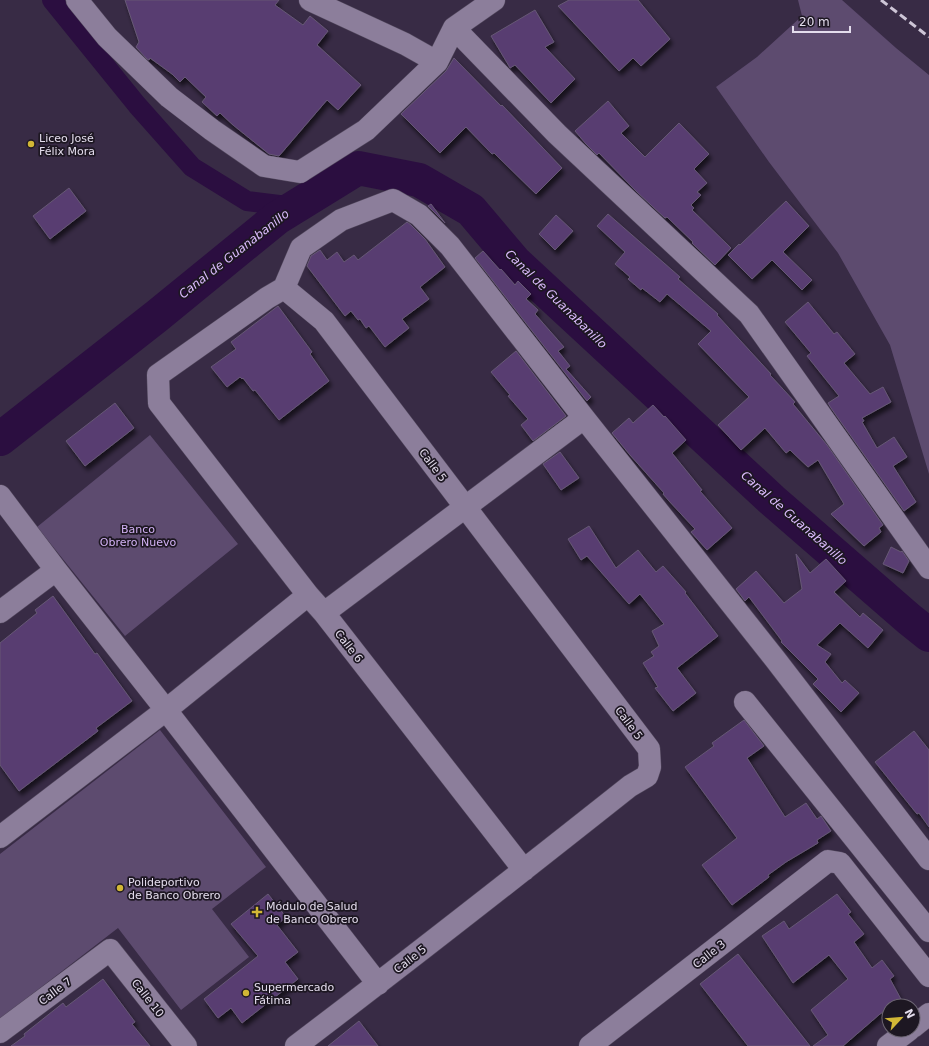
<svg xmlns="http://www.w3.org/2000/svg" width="929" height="1046" font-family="'DejaVu Sans',sans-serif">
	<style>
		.green { fill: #5d4b6f }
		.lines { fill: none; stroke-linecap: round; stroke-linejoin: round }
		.canal { stroke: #2b0e40; stroke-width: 20 }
		.river { stroke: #2b0e40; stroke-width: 34 }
		.building { fill: #583c71; stroke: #665875; filter: url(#shadow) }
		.minor-casing { stroke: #52485d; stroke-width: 23 }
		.minor { stroke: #8c7e9b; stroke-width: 22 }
		.rail { stroke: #cdc5d6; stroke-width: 3; stroke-dasharray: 8 4; stroke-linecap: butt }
		.poi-dot { fill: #d2b736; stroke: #1d1722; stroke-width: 1.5 }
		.labels { text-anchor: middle; stroke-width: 3.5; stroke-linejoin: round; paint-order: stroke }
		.poi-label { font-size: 11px; fill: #e4dded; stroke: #1d1722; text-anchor: start }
		.street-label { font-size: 11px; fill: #e4dded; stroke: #1d1722 }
		.park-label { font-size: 11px; fill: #d2b1f4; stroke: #1d1722 }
		.water-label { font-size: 12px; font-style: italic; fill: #dbbbfd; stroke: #1d1722 }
	</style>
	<defs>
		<filter id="shadow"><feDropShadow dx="2.5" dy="4.5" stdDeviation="2" flood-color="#0009"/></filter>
	</defs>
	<rect width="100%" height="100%" fill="#382b45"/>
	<path class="green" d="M 798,0 L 842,0 L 896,48 L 929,75 L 929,474 L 890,345 L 838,253 L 769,162 L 716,87 L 757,57 L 802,16 Z
		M 150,435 L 238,544 L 125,636 L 37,527 Z
		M 160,730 L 266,867 L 212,909 L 249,957 L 181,1010 L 118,928 L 0,1019 L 0,854 Z"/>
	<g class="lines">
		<path class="canal" d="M 52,0 L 137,105 L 192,167 L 247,201 L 295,207"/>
		<path class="river" d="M 0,439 L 157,316 L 277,218 L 358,168 L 419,180 L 471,210 L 515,262 L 772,500 L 909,619 L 929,635"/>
	</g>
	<path class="building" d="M 125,0 L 279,0 L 275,5 L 303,25 L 310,16 L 328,31 L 317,45 L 361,85 L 338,110 L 327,100 L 279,156 L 269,154 L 233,125 L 220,113 L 217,116 L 202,102 L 206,97 L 185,77 L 180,82 L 172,74 L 150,58 L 149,60 L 147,59 L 136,47 L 139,42 Z
		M 569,0 L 638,0 L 670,39 L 641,66 L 633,58 L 619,71 L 558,6 Z
		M 535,10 L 554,42 L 545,47 L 575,79 L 551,103 L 515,65 L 510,68 L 509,66 L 491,36 Z
		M 454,58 L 501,106 L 502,105 L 562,168 L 536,194 L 494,153 L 492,154 L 466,127 L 440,153 L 401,114 L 446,71 Z
		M 608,101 L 629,126 L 621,133 L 645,157 L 679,123 L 709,154 L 694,169 L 707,183 L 697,192 L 701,195 L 691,205 L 694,208 L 692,210 L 731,248 L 715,265 L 692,243 L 693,242 L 667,217 L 665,218 L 637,192 L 599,153 L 597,155 L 586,144 L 575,131 Z
		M 69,188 L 86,211 L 50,239 L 33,216 Z
		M 786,201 L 809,226 L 783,252 L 812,280 L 802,290 L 772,260 L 752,279 L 728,255 L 739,244 L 740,245 Z
		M 431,204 L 445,223 L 428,206 Z
		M 608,214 L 680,277 L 678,279 L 718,314 L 717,315 L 771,374 L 770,375 L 795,402 L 793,404 L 827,445 L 883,525 L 879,528 L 881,532 L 864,546 L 831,514 L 844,504 L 818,460 L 808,467 L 790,450 L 786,453 L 765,428 L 741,450 L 718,425 L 749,397 L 698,344 L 711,331 L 667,294 L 660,302 L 642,288 L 641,290 L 628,279 L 630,277 L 615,264 L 625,252 L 597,226 Z
		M 556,215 L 573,231 L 555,250 L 539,234 Z
		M 407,222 L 411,225 L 425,239 L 445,267 L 420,287 L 429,299 L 402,319 L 409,328 L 385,347 L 369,326 L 366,328 L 360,319 L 358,320 L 351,311 L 345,316 L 307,266 L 311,256 L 320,250 L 327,260 L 337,252 L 344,262 L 354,255 L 358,260 Z
		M 483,251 L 500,270 L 501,269 L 515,285 L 518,281 L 531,294 L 526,299 L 538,310 L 535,314 L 564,347 L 558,351 L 570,366 L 566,369 L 591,397 L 587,401 L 475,258 Z
		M 808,302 L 834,334 L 837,332 L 855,354 L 844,363 L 870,394 L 883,387 L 891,402 L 862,418 L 864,421 L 862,422 L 877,448 L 894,437 L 907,457 L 893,466 L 916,502 L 904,511 L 831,408 L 828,403 L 839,396 L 807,356 L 811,353 L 785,322 Z
		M 278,306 L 312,352 L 310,354 L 329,381 L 279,420 L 255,390 L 253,391 L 243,378 L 242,379 L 240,377 L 227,387 L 211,367 L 236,349 L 231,342 Z
		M 516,351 L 566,416 L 533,441 L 521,425 L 528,419 L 508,396 L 510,395 L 491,372 Z
		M 115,403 L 134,428 L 85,466 L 66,441 Z
		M 653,405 L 664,417 L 665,416 L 686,440 L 672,453 L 702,490 L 700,491 L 732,528 L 707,550 L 691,532 L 695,529 L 669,501 L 663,494 L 664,493 L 630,455 L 612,433 L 629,418 L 633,423 Z
		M 560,452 L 579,478 L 561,490 L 543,464 Z
		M 589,526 L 616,568 L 638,550 L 656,572 L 663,566 L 686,592 L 685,593 L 718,636 L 677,668 L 696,693 L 673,711 L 655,688 L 658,687 L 643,663 L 654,656 L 651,652 L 659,646 L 652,631 L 664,624 L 640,594 L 629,604 L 587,556 L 581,560 L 568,539 Z
		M 891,547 L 901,552 L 902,551 L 909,561 L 903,573 L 883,564 Z
		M 796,554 L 810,573 L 826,559 L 846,581 L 834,592 L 860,617 L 863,613 L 883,630 L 868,648 L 840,623 L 817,645 L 831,654 L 825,662 L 842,683 L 845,680 L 859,693 L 841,712 L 813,684 L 818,679 L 781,642 L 782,641 L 749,597 L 745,601 L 736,589 L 756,571 L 784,603 L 802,589 Z
		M 53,596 L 95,654 L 97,653 L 132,701 L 96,728 L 98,731 L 19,791 L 0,765 L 0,643 L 37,613 L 35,610 Z
		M 744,720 L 764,746 L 747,758 L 785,817 L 806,803 L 817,819 L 821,816 L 831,831 L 817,840 L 818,843 L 786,862 L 768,875 L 769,877 L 732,905 L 702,865 L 737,838 L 685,767 L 714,746 L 712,743 Z
		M 914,731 L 929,750 L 929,827 L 919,813 L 917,814 L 875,762 Z
		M 268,894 L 286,917 L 277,925 L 298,952 L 285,962 L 298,979 L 242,1023 L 231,1008 L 218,1018 L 204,999 L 258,956 L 231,924 Z
		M 837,894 L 851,912 L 848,914 L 864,934 L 854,942 L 872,968 L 882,960 L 894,976 L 890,979 L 902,1001 L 893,1006 L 889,1006 L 889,1008 L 880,1014 L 843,1046 L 813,1046 L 828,1035 L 811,1010 L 848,979 L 829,955 L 793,983 L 762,936 L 784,921 L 789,929 Z
		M 738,954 L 810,1046 L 748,1046 L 700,984 Z
		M 103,979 L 135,1022 L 132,1024 L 150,1046 L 11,1046 L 25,1036 L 24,1034 L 63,1003 L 66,1007 Z
		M 359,1021 L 378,1046 L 328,1046 Z"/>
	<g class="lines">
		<defs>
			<path id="minor" d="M 77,0 L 107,37 L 169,97 L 212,130 L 264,166 L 300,172 L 303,170 L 366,130 L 437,62
				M 310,0 L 405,44 L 437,62 L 454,28 L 494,0
				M 454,28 L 557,134 L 749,314 L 929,568
				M 284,288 L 301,248 L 341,220 L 393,200 L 419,215 L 450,246 L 584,418 L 775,659 L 929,859
				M 0,496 L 56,570 L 166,710 L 378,984
				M 0,612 L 56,570
				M 324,613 L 584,418
				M 745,702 L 929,931
				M 0,837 L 166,710 L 308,595
				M 913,1027 L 929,1014
				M 0,1032 L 110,950 L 186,1046
				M 296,1046 C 408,961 519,874 630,786 L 647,776 L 650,767 L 649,749 L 324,321 L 284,288 L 267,298 L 158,375 L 159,403 L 308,595 L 324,613 L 524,870
				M 590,1046 L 828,861 L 840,863 L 929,976
				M 888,1046 L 909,1030"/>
		</defs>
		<use href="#minor" class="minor-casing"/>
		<use href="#minor" class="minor"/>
		<path class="rail" d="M 881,0 L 929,37"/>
	</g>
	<g class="poi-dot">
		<circle cx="31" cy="144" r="4"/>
		<circle cx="120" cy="888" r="4"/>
		<path d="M255 906h4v4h4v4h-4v4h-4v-4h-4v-4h4z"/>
		<circle cx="246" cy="993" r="4"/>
	</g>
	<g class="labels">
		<g class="poi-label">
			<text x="39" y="142">Liceo José<tspan x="39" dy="13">Félix Mora</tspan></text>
			<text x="128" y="886">Polideportivo<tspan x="128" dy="13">de Banco Obrero</tspan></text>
			<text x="266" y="910">Módulo de Salud<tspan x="266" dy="13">de Banco Obrero</tspan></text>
			<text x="254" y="991">Supermercado<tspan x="254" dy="13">Fátima</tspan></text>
		</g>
		<g class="street-label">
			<text transform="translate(433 465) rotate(53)" y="4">Calle 5</text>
			<text transform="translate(349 646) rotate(52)" y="4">Calle 6</text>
			<text transform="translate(629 723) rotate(53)" y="4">Calle 5</text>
			<text transform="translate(709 954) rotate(-38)" y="4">Calle 3</text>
			<text transform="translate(410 959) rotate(-38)" y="4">Calle 5</text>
			<text transform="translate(55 991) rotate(-37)" y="4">Calle 7</text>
			<text transform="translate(148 998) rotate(52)" y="4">Calle 10</text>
		</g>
		<g class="park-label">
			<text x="138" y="533">Banco<tspan x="138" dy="13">Obrero Nuevo</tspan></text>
		</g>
		<g class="water-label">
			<text transform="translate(234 254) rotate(-38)" y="4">Canal de Guanabanillo</text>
			<text transform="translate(556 299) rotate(44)" y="4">Canal de Guanabanillo</text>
			<text transform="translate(794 518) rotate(41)" y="4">Canal de Guanabanillo</text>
		</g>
	</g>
	<g transform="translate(901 1018) rotate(64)"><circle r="19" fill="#1d1722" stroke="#6d6673"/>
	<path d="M0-3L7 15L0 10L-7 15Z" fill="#d2b736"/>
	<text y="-6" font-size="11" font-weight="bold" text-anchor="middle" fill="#e4dded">N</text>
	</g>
	<path d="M793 26v6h57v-6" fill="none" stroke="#e4dded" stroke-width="2"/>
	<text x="799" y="26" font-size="12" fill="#e4dded" stroke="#1d1722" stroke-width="3" paint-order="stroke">20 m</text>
</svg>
